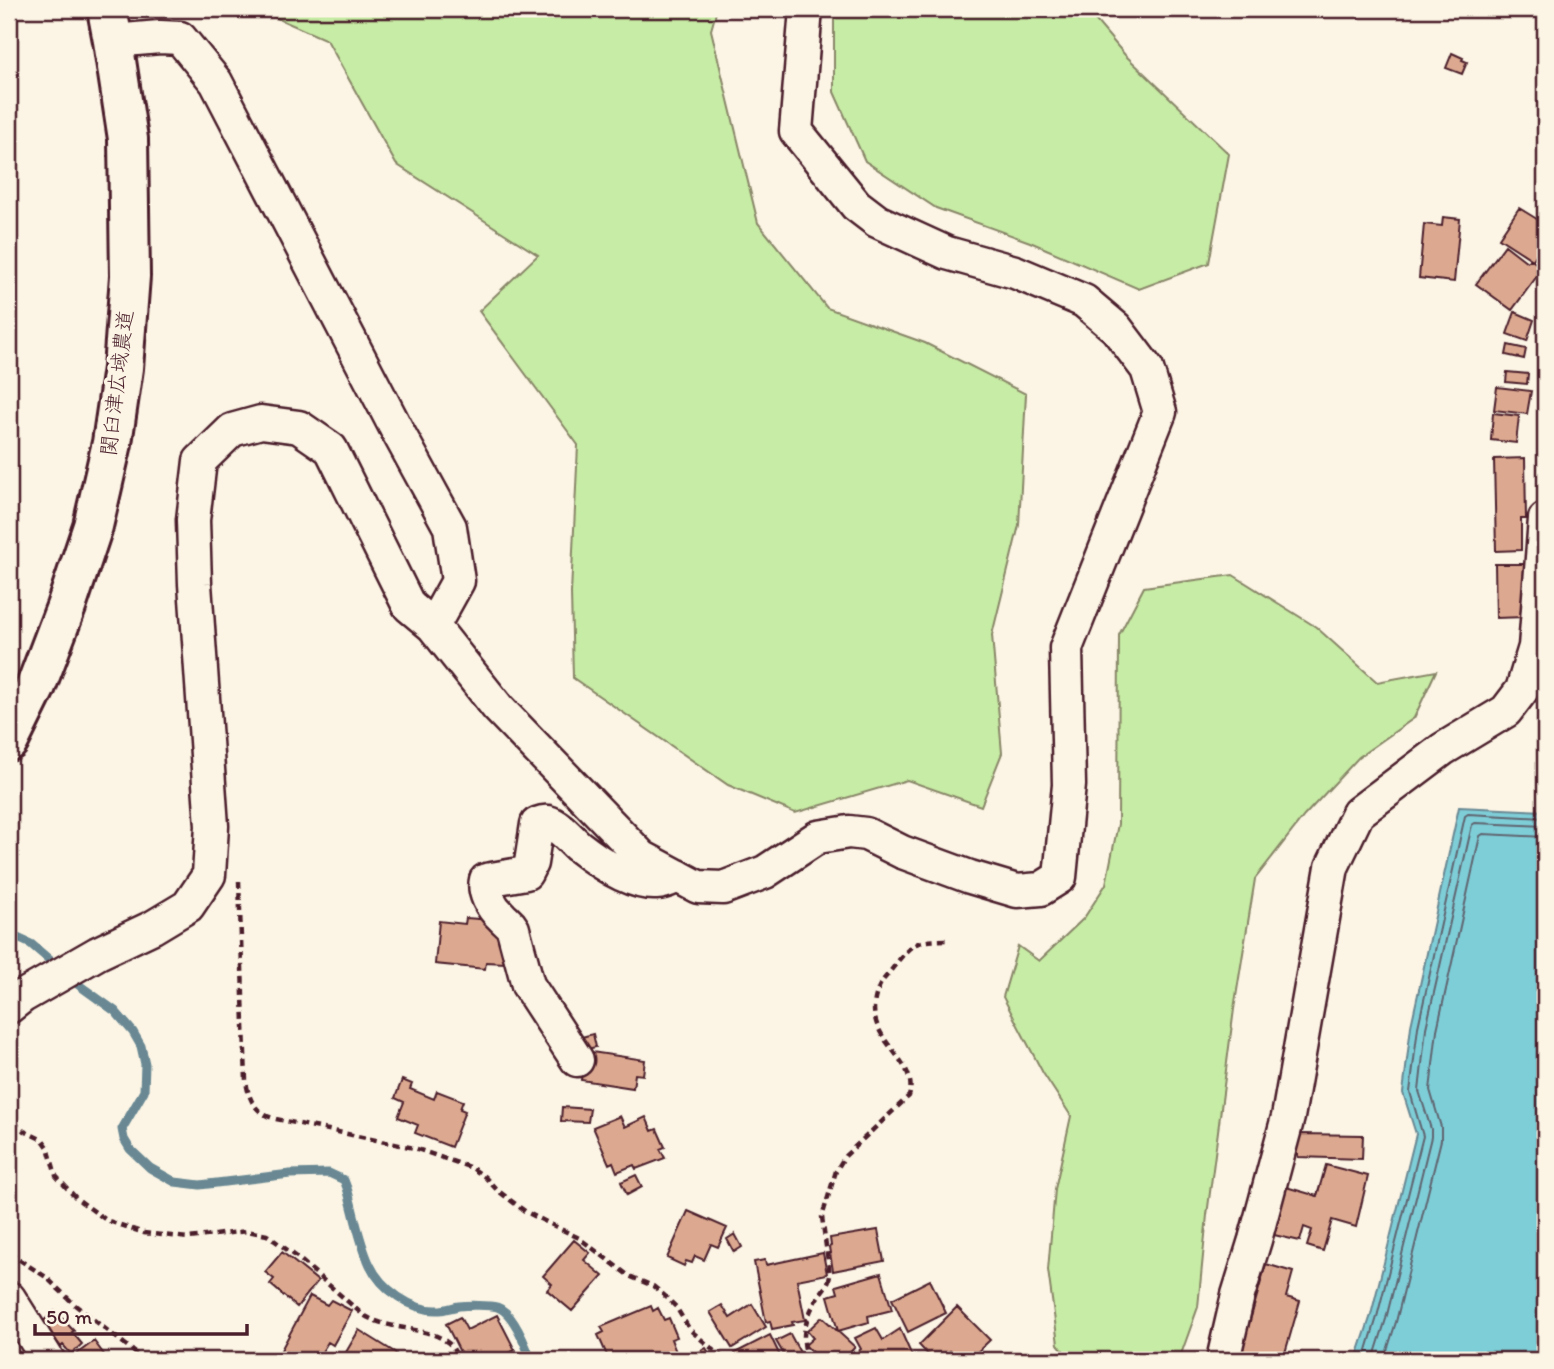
<svg xmlns="http://www.w3.org/2000/svg" width="1554" height="1369" font-family="Itim,'Klee One',sans-serif">
	<style>
		.green { fill: #c7eca5; stroke: #888668; stroke-width: 2 }
		.water { fill: #7eced8; stroke: #698893; stroke-width: 2 }
		.lines { fill: none; stroke-linecap: round; stroke-linejoin: round }
		.shore { stroke: #5f6570; stroke-width: 2 }
		.stream { stroke: #698893; stroke-width: 9 }
		.building { fill: #dca990; stroke: #4a1f2b; stroke-width: 2 }
		.minor-casing { stroke: #4a1f2b; stroke-width: 37 }
		.tertiary-casing { stroke: #4a1f2b; stroke-width: 44 }
		.path { stroke: #4a1f2b; stroke-width: 4.5; stroke-dasharray: 7 5; stroke-linecap: butt }
		.minor { stroke: #fcf5e5; stroke-width: 32 }
		.tertiary { stroke: #fcf5e5; stroke-width: 38 }
		.labels { text-anchor: middle; stroke-width: 7; stroke-linejoin: round; paint-order: stroke }
		.street-label { font-size: 21px; fill: #4a1f2b; stroke: #fcf5e5 }
	</style>
	<rect width="100%" height="100%" fill="#fcf5e5"/>
	<filter id="ink" filterUnits="userSpaceOnUse"><feTurbulence type="fractalNoise" baseFrequency=".0143" numOctaves="2"/><feDisplacementMap in="SourceGraphic" scale="14" xChannelSelector="R" yChannelSelector="G"/><feConvolveMatrix kernelMatrix="1 2 1 2 8 2 1 2 1" color-interpolation-filters="sRGB"/></filter>
	<g filter="url(#ink)">
		<path class="green" d="M 256,9 L 717,9 L 711,30 L 758,223 L 827,308 L 925,343 L 1026,394 L 1019,525 L 992,635 L 1002,753 L 981,806 L 907,780 L 795,813 L 728,785 L 573,678 L 571,593 L 578,445 L 479,311 L 538,255 L 396,164 L 327,40 Z
			M 834,9 L 1086,9 L 1125,55 L 1229,154 L 1209,263 L 1139,289 L 1030,242 L 936,208 L 865,161 L 834,92 Z
			M 1233,575 L 1316,627 L 1377,682 L 1436,671 L 1414,718 L 1359,757 L 1304,816 L 1255,879 L 1234,1009 L 1207,1215 L 1198,1307 L 1179,1360 L 1071,1360 L 1058,1344 L 1048,1270 L 1055,1189 L 1071,1116 L 1043,1073 L 1003,997 L 1018,946 L 1039,961 L 1084,918 L 1106,884 L 1118,824 L 1119,635 L 1144,587 Z"/>
		<path class="water" d="M 1459,807 L 1545,811 L 1545,1360 L 1356,1360 L 1371,1315 L 1416,1134 L 1403,1093 L 1411,1026 Z"/>
		<g class="lines">
			<path class="shore" d="M 1364,1360 L 1377,1317 L 1423,1136 L 1410,1092 L 1418,1027 L 1465,816 L 1468,814 L 1545,818
				M 1373,1360 L 1386,1319 L 1431,1137 L 1431,1129 L 1419,1091 L 1426,1028 L 1472,825 L 1475,823 L 1545,826
				M 1384,1360 L 1396,1322 L 1441,1140 L 1441,1127 L 1430,1090 L 1437,1030 L 1480,836 L 1483,834 L 1545,837"/>
			<path class="stream" d="M 9,934 L 31,944 L 59,968
				M 69,978 L 115,1011 L 133,1032 L 141,1046 L 145,1064 L 144,1091 L 122,1129 L 124,1139 L 130,1149 L 150,1168 L 175,1182 L 200,1185 L 290,1174 L 329,1173 L 344,1180 L 347,1188 C 354,1212 359,1242 370,1265 C 381,1289 412,1311 438,1310 C 445,1310 453,1307 459,1306 C 468,1305 489,1305 497,1307 C 513,1312 526,1346 531,1360"/>
		</g>
		<path class="building" d="M 1452,53 L 1463,58 L 1462,60 L 1467,62 L 1462,74 L 1446,68 Z
			M 1519,208 L 1545,224 L 1545,239 L 1533,260 L 1499,238 Z
			M 1443,217 L 1460,219 L 1454,282 L 1419,278 L 1424,224 L 1442,226 Z
			M 1505,245 L 1527,262 L 1530,259 L 1543,268 L 1512,310 L 1476,284 Z
			M 1515,312 L 1534,320 L 1527,341 L 1507,334 Z
			M 1508,345 L 1526,349 L 1524,359 L 1506,355 Z
			M 1507,372 L 1528,374 L 1527,384 L 1506,382 Z
			M 1497,387 L 1531,391 L 1527,414 L 1494,410 Z
			M 1493,413 L 1519,416 L 1516,443 L 1491,440 Z
			M 1525,458 L 1526,519 L 1521,519 L 1521,550 L 1496,551 L 1494,459 Z
			M 1495,564 L 1524,564 L 1525,617 L 1496,618 Z
			M 466,918 L 492,920 L 509,929 L 505,963 L 486,962 L 485,969 L 435,964 L 439,921 L 465,924 Z
			M 593,1034 L 596,1047 L 577,1051 L 574,1039 Z
			M 585,1051 L 645,1060 L 643,1075 L 635,1074 L 633,1088 L 581,1080 Z
			M 402,1080 L 412,1084 L 410,1089 L 434,1099 L 437,1091 L 463,1101 L 460,1109 L 465,1111 L 451,1147 L 415,1133 L 418,1125 L 398,1117 L 404,1102 L 395,1098 Z
			M 562,1107 L 590,1109 L 588,1122 L 561,1121 Z
			M 620,1116 L 625,1127 L 646,1117 L 652,1131 L 657,1129 L 665,1147 L 660,1149 L 665,1158 L 636,1169 L 634,1165 L 617,1172 L 613,1162 L 609,1164 L 593,1127 Z
			M 1300,1134 L 1363,1135 L 1362,1159 L 1298,1157 L 1298,1154 L 1294,1154 L 1295,1138 L 1299,1138 Z
			M 1326,1165 L 1368,1176 L 1356,1227 L 1332,1220 L 1323,1251 L 1307,1246 L 1312,1230 L 1304,1227 L 1300,1241 L 1274,1235 L 1286,1187 L 1317,1196 Z
			M 636,1175 L 642,1187 L 627,1195 L 621,1182 Z
			M 688,1211 L 727,1228 L 718,1247 L 711,1244 L 704,1260 L 695,1256 L 692,1263 L 686,1261 L 684,1266 L 667,1258 Z
			M 878,1230 L 884,1261 L 833,1271 L 829,1247 L 831,1246 L 830,1238 Z
			M 735,1234 L 742,1247 L 734,1252 L 727,1239 Z
			M 574,1240 L 590,1253 L 584,1260 L 603,1276 L 572,1311 L 547,1290 L 552,1284 L 543,1276 Z
			M 282,1252 L 318,1281 L 297,1307 L 270,1284 L 274,1279 L 265,1272 Z
			M 823,1253 L 827,1274 L 797,1280 L 805,1320 L 792,1322 L 793,1325 L 772,1329 L 770,1321 L 766,1322 L 754,1262 L 765,1260 L 766,1265 Z
			M 1266,1264 L 1293,1272 L 1286,1297 L 1300,1301 L 1283,1360 L 1268,1360 L 1241,1352 Z
			M 881,1273 L 892,1310 L 868,1316 L 869,1322 L 838,1331 L 828,1296 L 838,1293 L 836,1286 Z
			M 930,1280 L 946,1313 L 908,1332 L 892,1299 Z
			M 310,1296 L 327,1305 L 331,1300 L 352,1311 L 333,1345 L 328,1342 L 317,1360 L 300,1360 L 281,1350 Z
			M 752,1304 L 766,1327 L 732,1348 L 710,1312 L 722,1305 L 730,1318 Z
			M 651,1306 L 653,1311 L 658,1308 L 664,1320 L 669,1318 L 677,1337 L 671,1339 L 676,1352 L 656,1360 L 609,1360 L 598,1335 L 604,1332 L 601,1327 Z
			M 957,1307 L 990,1340 L 969,1360 L 958,1360 L 950,1351 L 941,1360 L 933,1360 L 919,1345 Z
			M 55,1311 L 74,1331 L 72,1332 L 82,1344 L 71,1354 L 63,1345 L 61,1347 L 41,1323 Z
			M 497,1315 L 515,1350 L 500,1358 L 501,1360 L 464,1360 L 446,1324 L 460,1317 L 467,1330 Z
			M 822,1317 L 855,1347 L 843,1360 L 819,1360 L 805,1345 L 813,1338 L 807,1331 Z
			M 876,1328 L 883,1340 L 900,1329 L 912,1356 L 903,1360 L 858,1360 L 855,1354 L 861,1349 L 855,1338 Z
			M 359,1330 L 396,1353 L 392,1360 L 344,1360 L 342,1359 Z
			M 790,1334 L 804,1360 L 787,1360 L 776,1341 Z
			M 770,1335 L 782,1360 L 738,1360 L 735,1353 Z
			M 94,1341 L 108,1360 L 71,1360 L 70,1359 Z
			M 706,1348 L 713,1360 L 685,1360 Z"/>
		<g class="lines">
			<defs>
				<path id="minor" d="M 113,41 L 160,37 L 180,38 L 216,82 L 398,432 L 450,527 L 458,581 L 433,626
					M 9,1007 L 23,996 L 98,953 L 153,927 L 188,906 L 209,875 L 212,826 L 195,584 L 193,520 L 200,461 L 232,430 L 261,422 L 299,427 L 331,449 L 409,606 L 433,626 L 498,708 L 642,857 L 698,887 L 723,888 L 765,872 L 818,837 L 849,832 L 866,834 L 902,852 L 970,877 L 1017,891 L 1041,889 L 1060,877 L 1069,785 L 1066,648 L 1160,412 L 1147,369 L 1116,328 L 1084,301 L 1015,272 L 947,253 L 877,221 L 856,205 L 796,131 L 806,9
					M 577,1060 L 528,985 L 513,929 C 509,922 505,921 501,916 C 491,907 483,892 486,880 L 526,873 L 531,863 L 537,824 C 542,822 543,821 548,822 C 559,825 570,839 578,846 C 597,861 632,885 657,883 C 665,883 671,879 678,876
					M 9,1298 L 48,1360
					M 1223,1360 L 1238,1295 L 1255,1240 L 1288,1117 L 1332,867 L 1358,813 L 1443,749 L 1506,711 L 1522,690 L 1535,647 L 1545,519"/>
				<path id="tertiary" d="M 9,741 L 36,686 L 66,607 L 93,526 L 112,443 L 123,368 L 130,276 L 128,139 L 113,41 L 107,9"/>
			</defs>
			<use href="#minor" class="minor-casing"/>
			<use href="#tertiary" class="tertiary-casing"/>
			<path class="path" d="M 239,881 L 246,1081 C 249,1101 256,1114 276,1119 L 414,1148 L 472,1168 L 485,1177 L 497,1190 L 526,1212 L 579,1238 L 629,1276 L 653,1286 L 665,1296 L 676,1307 L 690,1330 L 726,1360
				M 9,1110 L 18,1126 L 24,1131 L 43,1140 L 48,1147 L 56,1176 L 76,1198 L 106,1220 L 144,1233 L 189,1238 L 247,1231 L 267,1235 L 297,1257 L 362,1314 C 387,1331 427,1326 447,1342 C 453,1346 456,1354 459,1360
				M 9,1253 L 46,1277 L 75,1305 L 131,1349 L 142,1360
				M 809,1360 C 799,1340 805,1320 816,1300 C 821,1291 828,1287 830,1276 L 822,1217 L 836,1171 L 845,1156 L 909,1096 C 921,1057 856,1039 879,987 C 882,980 888,975 892,969 C 914,940 915,941 950,940"/>
			<use href="#minor" class="minor"/>
			<use href="#tertiary" class="tertiary"/>
		</g>
	</g>
	<g class="labels">
		<g class="street-label">
			<text transform="translate(117 383) rotate(-83)" y="7">関臼津広域農道</text>
		</g>
	</g>
	<rect width="1554" height="1369" fill="none" stroke="#fcf5e5" stroke-width="35"/>
	<rect x="18" y="18" width="1519" height="1334" fill="none" stroke="#4a1f2b" stroke-width="2.5" filter="url(#ink)"/>
	<path d="M35 1324v10h212v-10" fill="none" stroke="#4a1f2b" stroke-width="3.5"/>
	<text x="46" y="1324" font-size="21" fill="#4a1f2b" stroke="#fcf5e5" stroke-width="5" paint-order="stroke">50 m</text>
</svg>
